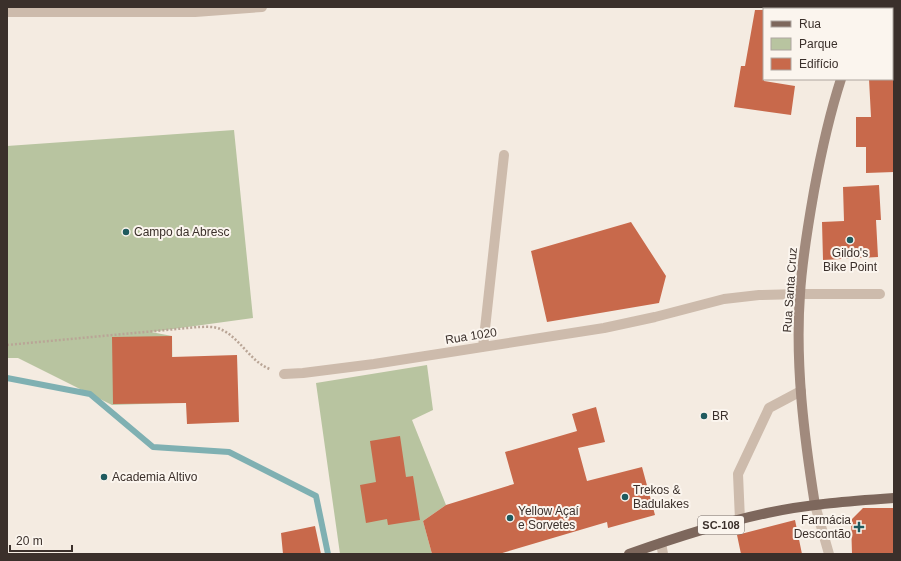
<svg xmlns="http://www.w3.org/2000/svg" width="901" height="561" font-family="Arial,sans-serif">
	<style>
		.green { fill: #b8c4a0 }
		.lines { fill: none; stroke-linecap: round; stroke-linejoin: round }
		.stream { stroke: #7fb0b2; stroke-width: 6 }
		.building { fill: #c8694b }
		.path { stroke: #b9a596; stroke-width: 2.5; stroke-dasharray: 2 2; stroke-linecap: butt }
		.service { stroke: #cdbbac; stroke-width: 10 }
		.minor { stroke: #cdbbac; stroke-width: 10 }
		.tertiary { stroke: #cdbbac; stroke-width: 10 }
		.secondary { stroke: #a18a7d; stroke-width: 10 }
		.primary { stroke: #7d675c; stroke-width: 10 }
		.poi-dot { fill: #1f5a5e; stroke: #fbf5ee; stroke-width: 1.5 }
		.labels { text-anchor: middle; stroke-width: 4; stroke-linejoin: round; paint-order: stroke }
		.shield { fill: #fbf5ee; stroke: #756b66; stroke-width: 1 }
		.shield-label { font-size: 11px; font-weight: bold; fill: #3b302b }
		.poi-label { font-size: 12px; fill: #3b302b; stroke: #fbf5ee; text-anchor: start }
		.street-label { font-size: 12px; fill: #3b302b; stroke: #fbf5ee }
	</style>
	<rect width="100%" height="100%" fill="#f4ebe1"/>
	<path class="green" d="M 234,130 L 253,318 L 151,332 L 172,336 L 173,403 L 112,405 L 18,358 L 7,358 L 7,146 Z
		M 427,365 L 433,410 L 412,420 L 446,505 L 423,521 L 432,554 L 340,554 L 316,383 Z"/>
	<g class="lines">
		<path class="stream" d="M 7,378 L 90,394 L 153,447 L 229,452 L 316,496 L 328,554"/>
	</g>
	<path class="building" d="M 755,10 L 764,10 L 764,81 L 795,86 L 791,115 L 734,107 L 741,66 L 745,66 Z
		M 869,79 L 894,79 L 894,172 L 866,173 L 866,147 L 856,147 L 856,117 L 871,117 Z
		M 879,185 L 881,220 L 876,220 L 878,257 L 823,260 L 822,222 L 844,221 L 843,187 Z
		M 631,222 L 666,276 L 659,303 L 547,322 L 531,251 Z
		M 172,336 L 172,357 L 237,355 L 239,422 L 187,424 L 186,403 L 113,404 L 112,337 Z
		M 596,407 L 605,442 L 578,448 L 587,481 L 642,467 L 655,515 L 608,528 L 607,522 L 499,554 L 432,554 L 423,521 L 446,505 L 514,484 L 505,452 L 577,431 L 572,414 Z
		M 400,436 L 406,477 L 413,476 L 420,520 L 388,525 L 387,519 L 366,523 L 360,485 L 376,482 L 370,441 Z
		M 863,508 L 894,508 L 894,554 L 852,554 L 851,520 Z
		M 795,520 L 802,554 L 741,554 L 737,535 Z
		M 315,526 L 321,554 L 283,554 L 281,533 Z"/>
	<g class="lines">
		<path class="path" d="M 7,345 L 198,327 C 204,327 214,326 220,329 C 240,337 250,362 270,369"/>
		<path class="service" d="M 800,294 L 880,294
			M 740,520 L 738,474 L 769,408 L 801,391
			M 661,543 L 663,554"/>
		<path class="minor" d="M 848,9 L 848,7
			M 7,12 L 195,12 L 262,7
			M 483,347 L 504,155
			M 284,374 L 303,373 L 374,364 L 604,328 L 655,317 L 724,299 L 759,295 L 800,294"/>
		<path class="tertiary" d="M 815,505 L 829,554"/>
		<path class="secondary" d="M 879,9 L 881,7
			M 815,505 C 804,436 795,364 800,294 C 802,259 808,225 814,191 C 821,153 829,116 841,79"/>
		<path class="primary" d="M 629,554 C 674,538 720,523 767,513 C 809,504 851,501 894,498"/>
	</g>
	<g class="poi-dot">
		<circle cx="126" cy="232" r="4"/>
		<circle cx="850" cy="240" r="4"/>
		<circle cx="704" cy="416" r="4"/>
		<circle cx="104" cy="477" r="4"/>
		<circle cx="625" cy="497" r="4"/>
		<circle cx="510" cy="518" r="4"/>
		<path d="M857 521h4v4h4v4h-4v4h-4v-4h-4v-4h4z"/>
	</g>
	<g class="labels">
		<rect class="shield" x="698" y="516" width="46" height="18" rx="3"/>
		<g class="shield-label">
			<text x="721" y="529">SC-108</text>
		</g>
		<g class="poi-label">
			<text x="134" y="236">Campo da Abresc</text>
			<text x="850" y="257" text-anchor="middle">Gildo's<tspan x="850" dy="14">Bike Point</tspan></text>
			<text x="712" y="420">BR</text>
			<text x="112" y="481">Academia Altivo</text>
			<text x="633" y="494">Trekos &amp;<tspan x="633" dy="14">Badulakes</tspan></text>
			<text x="518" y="515">Yellow Açaí<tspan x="518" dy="14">e Sorvetes</tspan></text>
			<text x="851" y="524" text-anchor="end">Farmácia<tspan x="851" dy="14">Descontão</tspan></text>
		</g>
		<g class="street-label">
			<text transform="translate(790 290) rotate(-86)" y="4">Rua Santa Cruz</text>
			<text transform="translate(471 336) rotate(-9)" y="4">Rua 1020</text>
		</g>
	</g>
	<rect width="901" height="561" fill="none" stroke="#3b302b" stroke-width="16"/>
	<rect x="763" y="8" width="130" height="72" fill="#fbf5ee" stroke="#aea6a0"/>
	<rect x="771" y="21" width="20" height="6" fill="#7d675c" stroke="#aea6a0"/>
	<text x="799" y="28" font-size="12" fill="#3b302b">Rua</text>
	<rect x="771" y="38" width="20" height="12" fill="#b8c4a0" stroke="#aea6a0"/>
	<text x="799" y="48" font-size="12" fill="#3b302b">Parque</text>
	<rect x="771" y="58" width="20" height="12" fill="#c8694b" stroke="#aea6a0"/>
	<text x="799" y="68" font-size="12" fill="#3b302b">Edifício</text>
	<path d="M10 545v6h62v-6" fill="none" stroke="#3b302b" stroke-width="2"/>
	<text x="16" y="545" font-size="12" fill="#3b302b" stroke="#fbf5ee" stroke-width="3" paint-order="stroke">20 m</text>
</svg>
